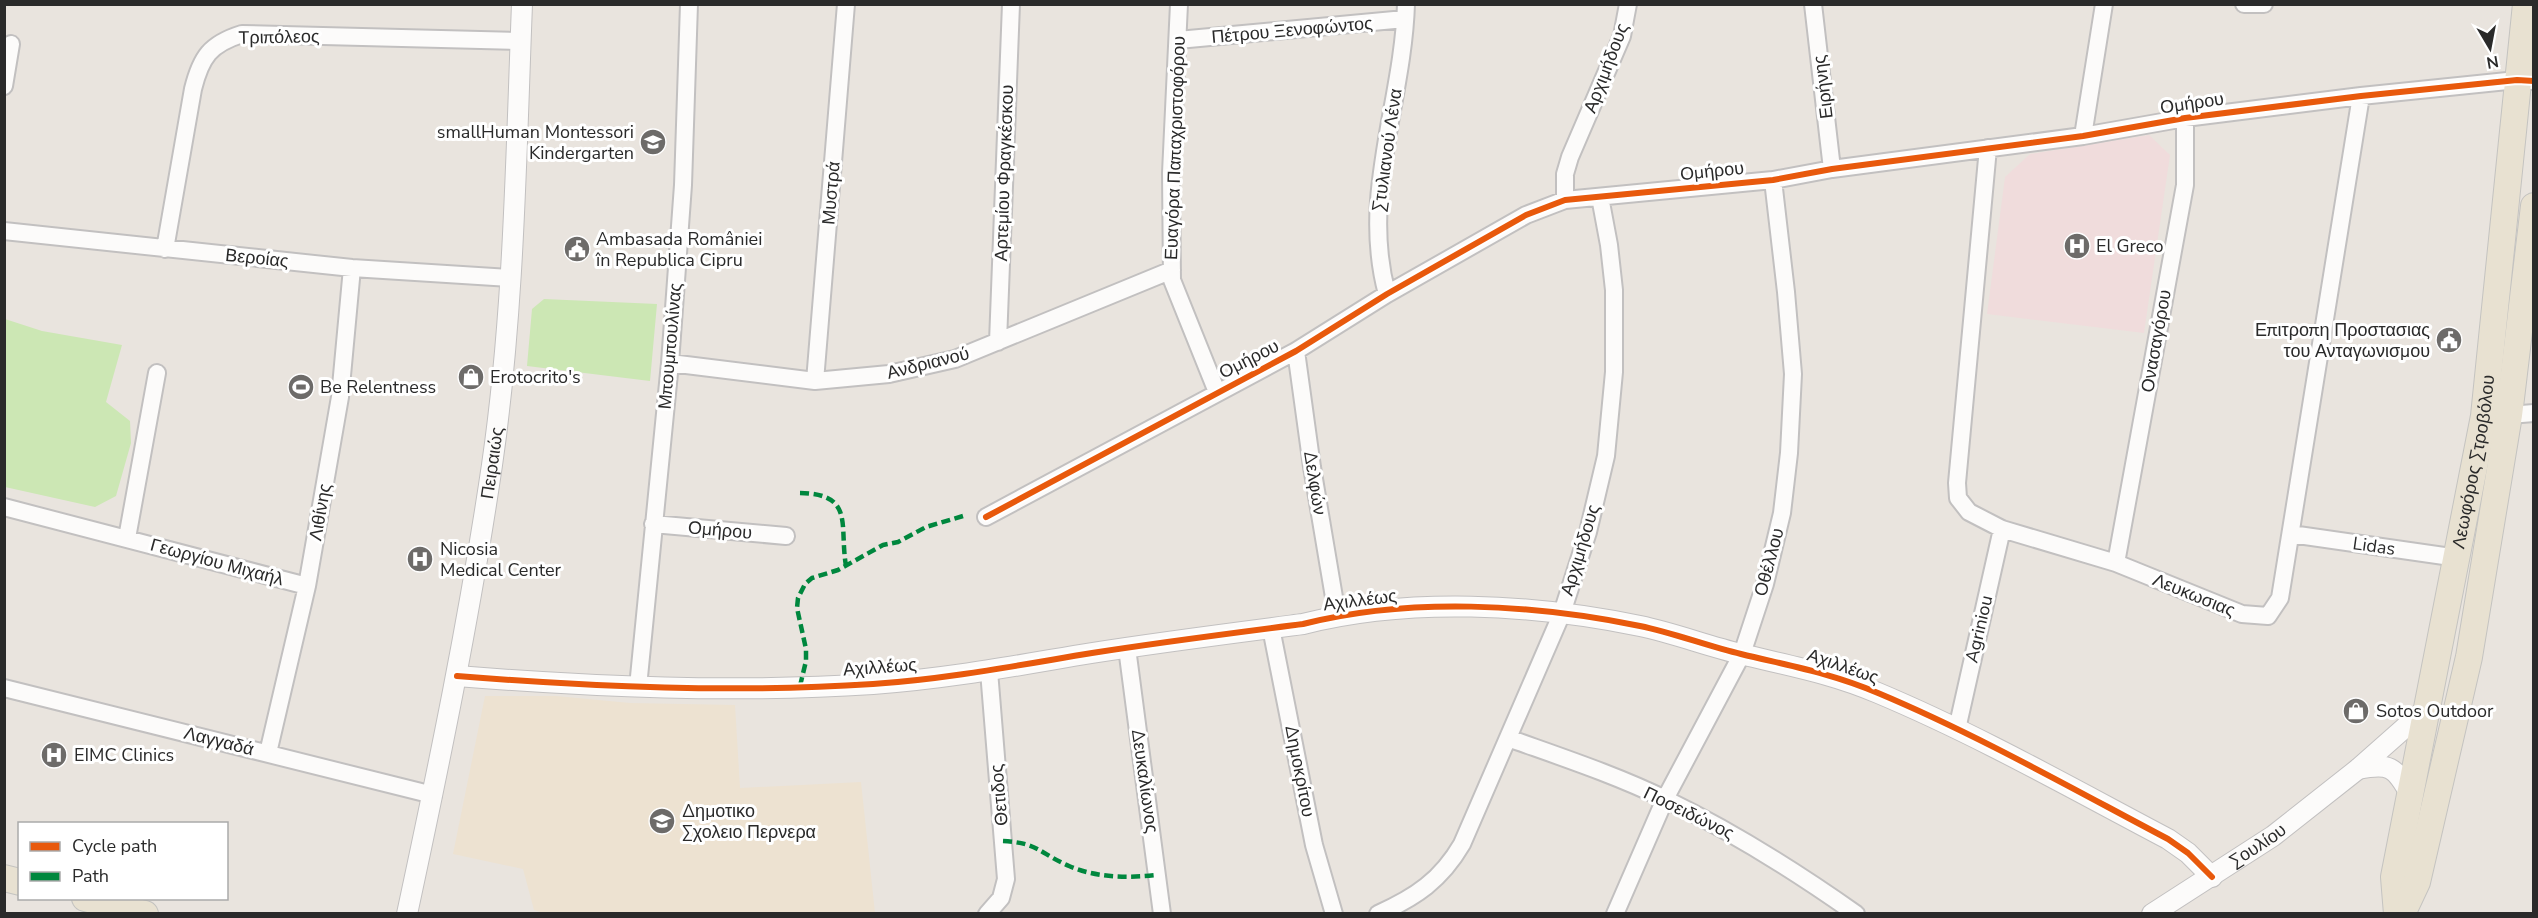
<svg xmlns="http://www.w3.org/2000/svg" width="2538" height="918" font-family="'Nunito Sans',sans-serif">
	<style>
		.education { fill: #ede2d1 }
		.medical { fill: #f0dcdc }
		.green { fill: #cce7b4 }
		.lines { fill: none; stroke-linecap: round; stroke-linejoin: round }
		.minor-casing { stroke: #c2c0c0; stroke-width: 20 }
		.tertiary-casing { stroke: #c2c0c0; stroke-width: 22 }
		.primary-casing { stroke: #c4c3c0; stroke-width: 28 }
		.minor { stroke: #fcfbfa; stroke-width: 16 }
		.tertiary { stroke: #fcfbfa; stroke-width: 20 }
		.primary { stroke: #e8e1d1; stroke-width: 26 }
		.quiet { stroke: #00873e; stroke-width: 4.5; stroke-dasharray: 9 4.5; stroke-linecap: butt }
		.cycleway-casing { stroke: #fff; stroke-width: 10 }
		.cycleway { stroke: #e8590c; stroke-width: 6 }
		.labels { text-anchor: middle; stroke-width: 6; stroke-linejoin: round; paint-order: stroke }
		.street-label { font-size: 18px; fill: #2a2a2a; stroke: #fff }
		.poi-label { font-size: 18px; fill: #2a2a2a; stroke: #fff; text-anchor: start }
	</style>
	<rect width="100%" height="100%" fill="#e9e4de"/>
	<path class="education" d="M 485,696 L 556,696 L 630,703 L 735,705 L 740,788 L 861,782 L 875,913 L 546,914 L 534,910 L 523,869 L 453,854 Z"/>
	<path class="medical" d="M 2149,135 L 2170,155 L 2144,333 L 1987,314 L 2005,177 L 2030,154 Z"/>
	<path class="green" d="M 544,299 L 657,304 L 650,381 L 527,366 L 532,309 Z
		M 5,319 L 42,331 L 122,345 L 106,402 L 130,421 L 131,443 L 116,496 L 95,507 L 5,487 Z"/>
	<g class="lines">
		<defs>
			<path id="minor" d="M 1179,4 L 1171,173 L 1172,280 L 1217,392
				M 1813,4 L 1832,169
				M 2244,4 L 2264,4
				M 1178,40 L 1405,19
				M 4,86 L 11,44
				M 2083,136 L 2104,4
				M 1988,148 L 1957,483 L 1958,498 L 1969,512 L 2002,529 L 2116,563 L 2242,614 L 2268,616 L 2280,598 L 2361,96
				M 1565,200 L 1565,174 L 1570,157 L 1622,36 L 1628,4
				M 4,231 L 352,268 L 510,278
				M 165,249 L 193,89 C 201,57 210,44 242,34 L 521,41
				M 1387,294 C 1360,195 1403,103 1406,4
				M 998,342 L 1011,4
				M 1296,351 L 1312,467 L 1337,615
				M 670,363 L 815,381 L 889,374 L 955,359 L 1172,270
				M 815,381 L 846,4
				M 2509,415 L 2534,413
				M 4,507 L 307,586
				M 986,517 L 1296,351 L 1387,294 L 1526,215 L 1565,200 L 1773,180 L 1832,169 L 2083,136 L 2185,118 L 2361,96 L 2517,80 L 2534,81
				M 653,524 L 786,536
				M 2291,534 L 2458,558
				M 127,538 L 157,373
				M 2116,563 L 2185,185 L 2185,118
				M 1271,628 L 1314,845 L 1334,914
				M 1127,648 L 1162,914
				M 638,687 L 670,363 L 683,185 L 689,4
				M 4,688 L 433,795
				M 1957,729 L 2002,529
				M 1508,738 C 1561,757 1616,775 1667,800 C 1733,832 1795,871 1856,914
				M 268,753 L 307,586 L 340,397 L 352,268
				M 987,914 L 1001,898 L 1006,879 L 989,671
				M 1378,914 C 1416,897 1441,880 1462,844 L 1562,613 L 1588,532 L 1606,456 L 1614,372 L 1614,290 L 1609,245 L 1600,197
				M 1615,914 L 1665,799 L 1742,654 L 1765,584 L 1782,513 L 1789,453 L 1793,374 L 1786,292 L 1773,180"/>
			<g id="tertiary">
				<path d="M 457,676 C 595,687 734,693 873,684 C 947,679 1019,665 1092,653 C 1162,642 1233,633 1303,624 C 1409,597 1533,604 1640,626 C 1674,633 1707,646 1741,654 C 1790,666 1831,673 1878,693 C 1978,735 2073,789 2168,839 L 2188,853 L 2212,877"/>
				<path d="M 2358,769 C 2389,763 2395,766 2410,794"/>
				<path id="s1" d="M 407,914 C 439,765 470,615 492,465 C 514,313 516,158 522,4"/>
				<path id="s2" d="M 2152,914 L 2273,836 L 2358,769 L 2427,708"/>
			</g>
			<g id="primary">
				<path d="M 4,878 L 20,882"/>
				<path d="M 85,898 L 145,914"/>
				<path id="s3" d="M 2397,914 L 2394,877 L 2484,416 L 2526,4"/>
				<path d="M 2402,914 L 2417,882 L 2469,657 L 2509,415 L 2534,206"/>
			</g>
		</defs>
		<use href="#minor" class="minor-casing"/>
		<use href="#tertiary" class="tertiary-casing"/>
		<use href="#primary" class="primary-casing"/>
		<use href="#minor" class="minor"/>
		<use href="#tertiary" class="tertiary"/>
		<use href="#primary" class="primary"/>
		<path class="quiet" d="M 800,493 C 855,494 839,525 846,566
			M 800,686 L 806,661 L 806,649 L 797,608 L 798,598 L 805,584 L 812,578 L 838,570 L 883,545 L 898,542 L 926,527 L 963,516
			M 1003,841 C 1039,843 1039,853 1069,866 C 1096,878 1128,878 1157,875"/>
		<defs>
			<path id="cycleway" d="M 986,517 L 1296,351 L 1387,294 L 1526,215 L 1565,200 L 1773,180 L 1832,169 L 2083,136 L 2185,118 L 2361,96 L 2517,80 L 2534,81
				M 457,676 C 595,687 734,693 873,684 C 947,679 1019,665 1092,653 C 1162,642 1233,633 1303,624 C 1409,597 1533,604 1640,626 C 1674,633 1707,646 1741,654 C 1790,666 1831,673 1878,693 C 1978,735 2073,789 2168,839 L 2188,853 L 2212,877"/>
		</defs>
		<use href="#cycleway" class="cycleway-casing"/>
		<use href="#cycleway" class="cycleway"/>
	</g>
	<defs>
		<symbol id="school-disc" viewBox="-11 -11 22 22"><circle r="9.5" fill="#6d6b69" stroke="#fff"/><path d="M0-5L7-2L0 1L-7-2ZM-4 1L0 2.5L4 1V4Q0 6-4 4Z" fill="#fff"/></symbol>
		<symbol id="hospital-disc" viewBox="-11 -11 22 22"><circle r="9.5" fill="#6d6b69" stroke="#fff"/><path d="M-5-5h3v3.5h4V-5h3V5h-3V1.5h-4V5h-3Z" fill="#fff"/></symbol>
		<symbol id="civic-disc" viewBox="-11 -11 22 22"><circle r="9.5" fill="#6d6b69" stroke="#fff"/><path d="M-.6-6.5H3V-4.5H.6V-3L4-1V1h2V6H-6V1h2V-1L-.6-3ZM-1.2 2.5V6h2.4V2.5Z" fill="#fff"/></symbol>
		<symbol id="shop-disc" viewBox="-11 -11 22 22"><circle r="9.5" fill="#6d6b69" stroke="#fff"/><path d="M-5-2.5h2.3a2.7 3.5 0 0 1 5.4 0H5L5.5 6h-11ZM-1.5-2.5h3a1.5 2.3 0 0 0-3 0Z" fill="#fff"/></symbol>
		<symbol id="stadium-disc" viewBox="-11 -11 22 22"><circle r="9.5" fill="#6d6b69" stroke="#fff"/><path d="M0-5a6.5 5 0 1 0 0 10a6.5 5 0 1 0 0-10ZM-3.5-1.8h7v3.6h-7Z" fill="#fff"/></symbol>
	</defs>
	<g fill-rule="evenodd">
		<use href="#school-disc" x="638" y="127" width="30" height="30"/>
		<use href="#hospital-disc" x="2062" y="231" width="30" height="30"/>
		<use href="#civic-disc" x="562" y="234" width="30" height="30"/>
		<use href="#civic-disc" x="2434" y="325" width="30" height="30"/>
		<use href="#shop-disc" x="456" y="362" width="30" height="30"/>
		<use href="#stadium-disc" x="286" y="372" width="30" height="30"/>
		<use href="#hospital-disc" x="405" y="544" width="30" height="30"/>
		<use href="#shop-disc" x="2341" y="696" width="30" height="30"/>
		<use href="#hospital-disc" x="39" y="740" width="30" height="30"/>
		<use href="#school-disc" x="647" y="806" width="30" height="30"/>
	</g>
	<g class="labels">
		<g class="street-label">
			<text transform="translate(1292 30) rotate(-5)" y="6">Πέτρου Ξενοφώντος</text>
			<text transform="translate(279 37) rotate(-1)" y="6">Τριπόλεος</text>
			<text transform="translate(1606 68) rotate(-69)" y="6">Αρχιμήδους</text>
			<text transform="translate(1823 87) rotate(-97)" y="6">Ειρήνης</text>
			<text transform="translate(2192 103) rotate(-8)" y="6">Ομήρου</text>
			<text transform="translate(1175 148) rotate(-88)" y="6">Ευαγόρα Παπαχριστοφόρου</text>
			<text transform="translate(1387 150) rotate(-82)" y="6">Στυλιανού Λένα</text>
			<text transform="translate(1712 171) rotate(-6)" y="6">Ομήρου</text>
			<text transform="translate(1004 173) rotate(-88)" y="6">Αρτεμίου Φραγκέσκου</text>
			<text transform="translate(831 193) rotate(-85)" y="6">Μυστρά</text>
			<text transform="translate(257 258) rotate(6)" y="6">Βεροίας</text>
			<text transform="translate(2156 341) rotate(-80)" y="6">Ονασαγόρου</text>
			<text transform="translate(670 346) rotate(-85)" y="6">Μπουμπουλίνας</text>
			<text transform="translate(1249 359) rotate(-27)" y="6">Ομήρου</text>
			<text transform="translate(928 363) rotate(-14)" y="6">Ανδριανού</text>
			<text dy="6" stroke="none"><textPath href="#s3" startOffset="460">Λεωφόρος Στροβόλου</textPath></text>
			<text dy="6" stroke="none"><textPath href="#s1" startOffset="459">Πειραιώς</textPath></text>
			<text transform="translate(1315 483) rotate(81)" y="6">Δελφών</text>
			<text transform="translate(320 512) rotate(-80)" y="6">Λιθίνης</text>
			<text transform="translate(720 530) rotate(5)" y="6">Ομήρου</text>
			<text transform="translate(2374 546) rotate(8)" y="6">Lidas</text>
			<text transform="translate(1580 550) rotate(-73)" y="6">Αρχιμήδους</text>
			<text transform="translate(217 562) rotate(15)" y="6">Γεωργίου Μιχαήλ</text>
			<text transform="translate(1769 562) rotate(-75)" y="6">Οθέλλου</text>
			<text transform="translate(2194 595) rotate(22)" y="6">Λευκωσιας</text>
			<text transform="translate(1360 600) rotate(-7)" y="6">Αχιλλέως</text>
			<text transform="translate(1979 629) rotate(-77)" y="6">Agriniou</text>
			<text transform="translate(1843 666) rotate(19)" y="6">Αχιλλέως</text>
			<text transform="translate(880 667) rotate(-4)" y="6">Αχιλλέως</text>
			<text transform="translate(219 741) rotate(14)" y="6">Λαγγαδά</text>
			<text transform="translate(1300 771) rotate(79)" y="6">Δημοκρίτου</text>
			<text transform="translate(1145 781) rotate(82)" y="6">Δευκαλίωνος</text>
			<text transform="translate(999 795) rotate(-95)" y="6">Θετιδος</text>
			<text transform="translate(1689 813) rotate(26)" y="6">Ποσειδώνος</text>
			<text dy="6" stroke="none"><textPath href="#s2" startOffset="126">Σουλίου</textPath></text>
		</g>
		<g class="poi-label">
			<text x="634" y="138" text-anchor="end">smallHuman Montessori<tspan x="634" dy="21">Kindergarten</tspan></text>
			<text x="596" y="245">Ambasada României<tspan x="596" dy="21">în Republica Cipru</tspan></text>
			<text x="2096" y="252">El Greco</text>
			<text x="2430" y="336" text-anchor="end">Επιτροπη Προστασιας<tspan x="2430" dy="21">του Ανταγωνισμου</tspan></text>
			<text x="490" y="383">Erotocrito's</text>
			<text x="320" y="393">Be Relentness</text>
			<text x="440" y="555">Nicosia<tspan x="440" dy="21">Medical Center</tspan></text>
			<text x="2376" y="717">Sotos Outdoor</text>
			<text x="74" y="761">EIMC Clinics</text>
			<text x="682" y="817">Δημοτικο<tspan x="682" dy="21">Σχολειο Περνερα</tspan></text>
		</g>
	</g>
	<rect width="2538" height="918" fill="none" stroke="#2a2a2a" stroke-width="12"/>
	<rect x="18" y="822" width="210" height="78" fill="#ffffff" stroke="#aaaaaa" stroke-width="1.5"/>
	<rect x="30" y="842" width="30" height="9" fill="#e8590c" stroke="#aaaaaa" stroke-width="1.5"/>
	<text x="72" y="852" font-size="18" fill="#2a2a2a">Cycle path</text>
	<rect x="30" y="872" width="30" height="9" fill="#00873e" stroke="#aaaaaa" stroke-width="1.5"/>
	<text x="72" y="882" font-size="18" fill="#2a2a2a">Path</text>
	<g transform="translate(2490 48) rotate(170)" stroke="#ffffff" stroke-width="4.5" paint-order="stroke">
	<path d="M0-4.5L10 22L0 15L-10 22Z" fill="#2a2a2a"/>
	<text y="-9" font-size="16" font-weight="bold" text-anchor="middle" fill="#2a2a2a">N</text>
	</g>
</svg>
